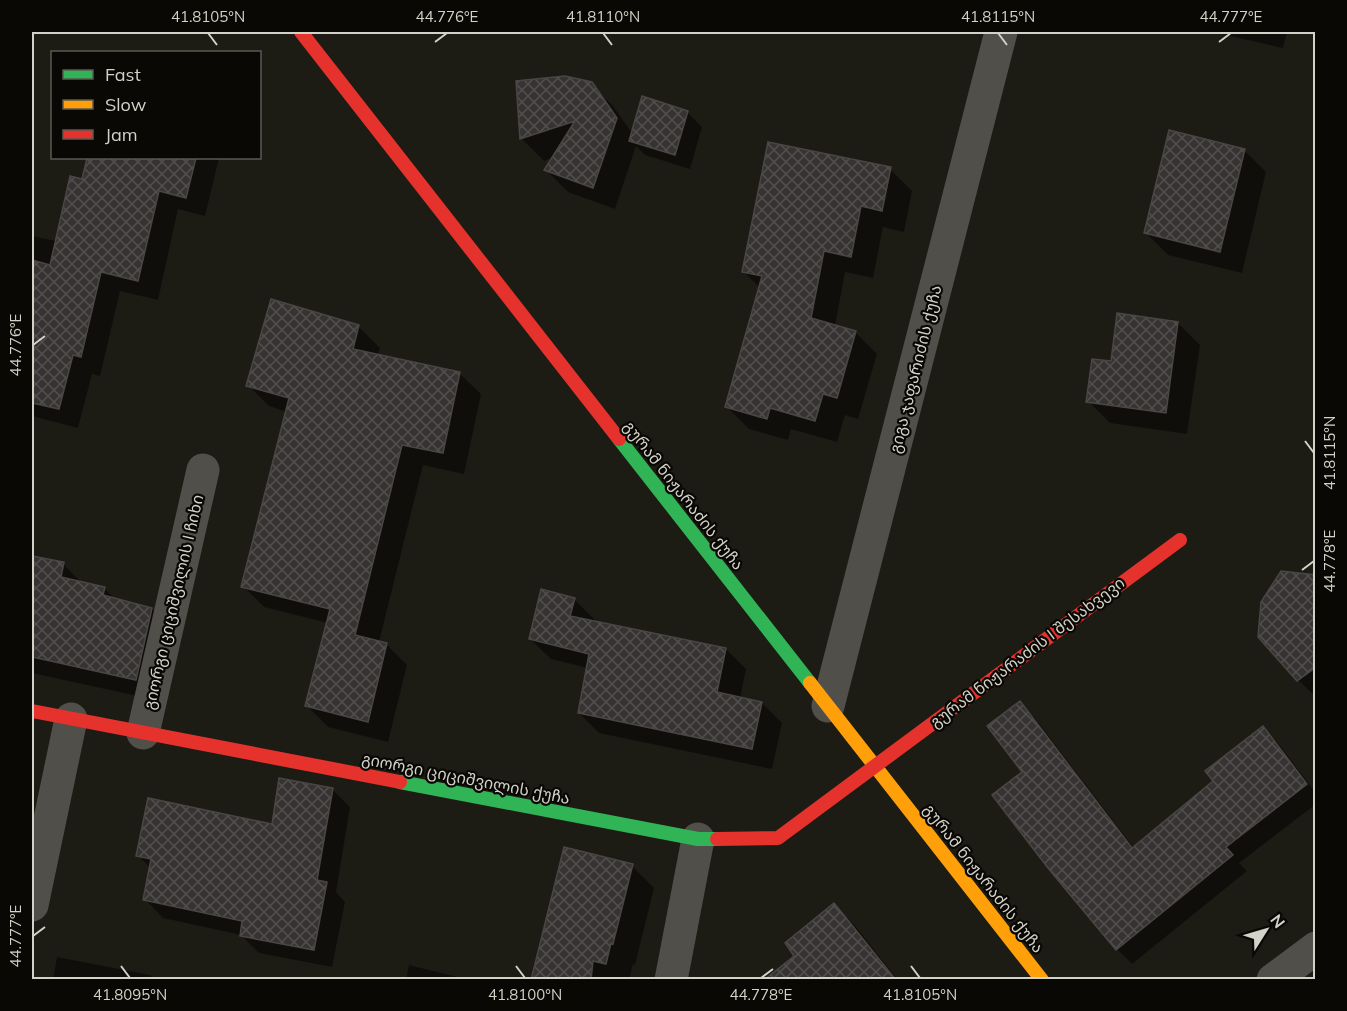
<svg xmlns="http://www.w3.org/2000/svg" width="1347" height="1011" font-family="Mulish,'Noto Sans Georgian',sans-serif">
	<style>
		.shadow { fill: #0007 }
		.building { fill: url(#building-cross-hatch); stroke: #4a4645; stroke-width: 1.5 }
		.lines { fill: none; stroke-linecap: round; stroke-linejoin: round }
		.street { stroke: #514f49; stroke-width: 33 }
		.fast { stroke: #30b455; stroke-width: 14 }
		.slow { stroke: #ff9f0a; stroke-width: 14 }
		.jam { stroke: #e5322d; stroke-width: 14 }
		.ticks { fill: none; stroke: #d3d2c8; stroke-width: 2 }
		.labels { text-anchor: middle; stroke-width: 4.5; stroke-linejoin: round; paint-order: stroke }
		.street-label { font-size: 16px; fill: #d3d2c8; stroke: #090804 }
		.neatline { fill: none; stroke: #d3d2c8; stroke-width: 2 }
		.ticks-label { font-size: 15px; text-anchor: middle; fill: #d3d2c8 }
	</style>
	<defs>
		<pattern id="building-cross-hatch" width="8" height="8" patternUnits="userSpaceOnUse" patternTransform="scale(1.5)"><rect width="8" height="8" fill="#363332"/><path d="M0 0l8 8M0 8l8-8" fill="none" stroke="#52504e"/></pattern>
	</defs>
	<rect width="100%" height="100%" fill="#1d1c14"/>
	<path class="shadow" d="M 1213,32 L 1287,32 L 1283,48 Z
		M 518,83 L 591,84 L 613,106 L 632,133 L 687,112 L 702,127 L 690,169 L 645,155 L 636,146 L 615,209 L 568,192 L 546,170 L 554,157 L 544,161 L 522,139 Z
		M 1244,150 L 1266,172 L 1242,273 L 1168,255 L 1146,233 Z
		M 89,158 L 219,158 L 205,216 L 178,209 L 158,300 L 120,291 L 100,376 L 92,374 L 78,428 L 32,416 L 32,236 L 57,241 L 83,181 Z
		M 890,169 L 912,191 L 904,232 L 883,227 L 873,278 L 845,272 L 835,326 L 855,332 L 877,354 L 858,419 L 845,415 L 837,442 L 791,429 L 788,440 L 749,429 L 727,407 L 760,288 L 743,271 Z
		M 1178,323 L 1200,345 L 1187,434 L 1110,423 L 1088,401 L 1112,363 Z
		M 359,327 L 380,348 L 377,356 L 459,373 L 481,394 L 464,474 L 423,465 L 379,642 L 386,644 L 407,665 L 388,742 L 328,727 L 307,706 L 328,623 L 264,607 L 243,586 L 287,412 L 269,406 L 248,385 Z
		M 32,557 L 63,564 L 83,584 L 104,588 L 116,600 L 152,609 L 172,630 L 156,700 L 32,673 Z
		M 1316,576 L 1316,697 L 1298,680 Z
		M 574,599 L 594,619 L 594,622 L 726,649 L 746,669 L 740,699 L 762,703 L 782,723 L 772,769 L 599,733 L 579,713 L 588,668 L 551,659 L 530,639 Z
		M 1020,703 L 1035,718 L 1134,848 L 1215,781 L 1263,728 L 1278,743 L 1316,793 L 1316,804 L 1239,863 L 1247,871 L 1132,964 L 1117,949 L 1024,772 Z
		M 332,789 L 350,807 L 336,892 L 345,902 L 332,967 L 259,953 L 241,935 L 163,918 L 145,899 L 151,869 L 138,855 L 273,825 Z
		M 632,866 L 654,888 L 635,965 L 633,964 L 629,980 L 604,980 L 563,969 Z
		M 834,905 L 856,927 L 898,980 L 788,980 L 796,956 Z
		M 57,957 L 150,975 L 154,980 L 53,980 Z
		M 409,965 L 470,980 L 406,980 Z"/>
	<path class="building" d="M 565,76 L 592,82 L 617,118 L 593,188 L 544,170 L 575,121 L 520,139 L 516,81 Z
		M 642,96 L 688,111 L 675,155 L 629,141 Z
		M 1169,130 L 1245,149 L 1220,252 L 1144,233 Z
		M 768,142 L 891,167 L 882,211 L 861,206 L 851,257 L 824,251 L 811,318 L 856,331 L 837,398 L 823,394 L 815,421 L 770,408 L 767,419 L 725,407 L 762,276 L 742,272 Z
		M 87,158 L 196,158 L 186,198 L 159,191 L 138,281 L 101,272 L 81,357 L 73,355 L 59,409 L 32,403 L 32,260 L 50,265 L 70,176 L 82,179 Z
		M 271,299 L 359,325 L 353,349 L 460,372 L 443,453 L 402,445 L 355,635 L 387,643 L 368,722 L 305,706 L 330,609 L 241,587 L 289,398 L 246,386 Z
		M 1117,313 L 1178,322 L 1166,413 L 1086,402 L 1092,359 L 1111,361 Z
		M 32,556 L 64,562 L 61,577 L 105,587 L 103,595 L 152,608 L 136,680 L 32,657 Z
		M 1281,571 L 1316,575 L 1316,667 L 1297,681 L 1258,637 L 1261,602 Z
		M 541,589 L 575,598 L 570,616 L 726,648 L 717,692 L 762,702 L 752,749 L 578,713 L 589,654 L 529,639 Z
		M 1020,701 L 1132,848 L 1213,781 L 1205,771 L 1263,726 L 1307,784 L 1226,847 L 1233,855 L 1116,950 L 1048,868 L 992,795 L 1022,772 L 987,726 Z
		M 279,778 L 333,788 L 317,880 L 327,882 L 314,950 L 240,936 L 242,921 L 143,900 L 151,859 L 136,856 L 148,798 L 272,824 Z
		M 564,847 L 633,864 L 613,944 L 611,943 L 606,964 L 593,961 L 591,980 L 531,980 Z
		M 834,903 L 896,980 L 764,980 L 794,956 L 785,943 Z"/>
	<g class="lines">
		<path class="street" d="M 828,706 L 1001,32
			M 143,733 L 203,470
			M 32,905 L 71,719
			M 671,980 L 698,839
			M 1273,980 L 1316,948"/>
		<path class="fast" d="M 619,439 L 810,683
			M 400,782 L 698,839 L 717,839"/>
		<path class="slow" d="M 810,683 L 1042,980"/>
		<path class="jam" d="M 301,32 L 619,439
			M 32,711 L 400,782
			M 717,839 L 778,838 L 1180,540"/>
	</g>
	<path class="ticks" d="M 208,33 L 217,45M 603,33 L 612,45M 998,33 L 1007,45M 435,42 L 447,33M 1219,42 L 1231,33M 33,345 L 45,336M 1305,441 L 1314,453M 1302,570 L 1314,561M 33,936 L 45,927M 121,966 L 130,978M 516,966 L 525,978M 911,966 L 920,978M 761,978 L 773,969"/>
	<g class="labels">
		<g class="street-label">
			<text transform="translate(915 369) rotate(-76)" y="6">გიგა ჯაფარიძის ქუჩა</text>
			<text transform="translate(684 495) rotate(52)" y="6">გურამ ნიჟარაძის ქუჩა</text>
			<text transform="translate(173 602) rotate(-77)" y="6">გიორგი ციციშვილის I ჩიხი</text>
			<text transform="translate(1027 652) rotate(-37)" y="6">გურამ ნიჟარაძის I შესახვევი</text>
			<text transform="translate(466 778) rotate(11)" y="6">გიორგი ციციშვილის ქუჩა</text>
			<text transform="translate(984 878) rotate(52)" y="6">გურამ ნიჟარაძის ქუჩა</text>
		</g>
	</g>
	<rect width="1347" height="1011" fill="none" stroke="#090804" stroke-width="66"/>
	<rect x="51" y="51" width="210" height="108" fill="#090804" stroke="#5a5952" stroke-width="1.5"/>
	<rect x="63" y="70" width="30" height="9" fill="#30b455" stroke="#5a5952" stroke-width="1.5"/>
	<text x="105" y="81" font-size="18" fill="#d3d2c8">Fast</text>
	<rect x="63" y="100" width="30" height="9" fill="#ff9f0a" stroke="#5a5952" stroke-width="1.5"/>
	<text x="105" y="111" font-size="18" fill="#d3d2c8">Slow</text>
	<rect x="63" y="130" width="30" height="9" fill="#e5322d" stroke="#5a5952" stroke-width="1.5"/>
	<text x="105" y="141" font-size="18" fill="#d3d2c8">Jam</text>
	<g transform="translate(1266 930) rotate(53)" stroke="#090804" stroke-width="4.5" paint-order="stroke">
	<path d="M0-4.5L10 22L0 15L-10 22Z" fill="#d3d2c8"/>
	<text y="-9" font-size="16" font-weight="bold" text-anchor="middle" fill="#d3d2c8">N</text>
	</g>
	<rect x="33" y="33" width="1281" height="945" class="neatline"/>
	<g class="ticks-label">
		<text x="208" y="22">41.8105°N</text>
		<text x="447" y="22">44.776°E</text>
		<text x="603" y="22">41.8110°N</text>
		<text x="998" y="22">41.8115°N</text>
		<text x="1231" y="22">44.777°E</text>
		<text transform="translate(16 345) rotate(-90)" y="5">44.776°E</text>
		<text transform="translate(1330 453) rotate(-90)" y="5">41.8115°N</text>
		<text transform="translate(1330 561) rotate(-90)" y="5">44.778°E</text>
		<text transform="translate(16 936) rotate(-90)" y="5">44.777°E</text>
		<text x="130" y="1000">41.8095°N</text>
		<text x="525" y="1000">41.8100°N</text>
		<text x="761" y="1000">44.778°E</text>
		<text x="920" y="1000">41.8105°N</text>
	</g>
</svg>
